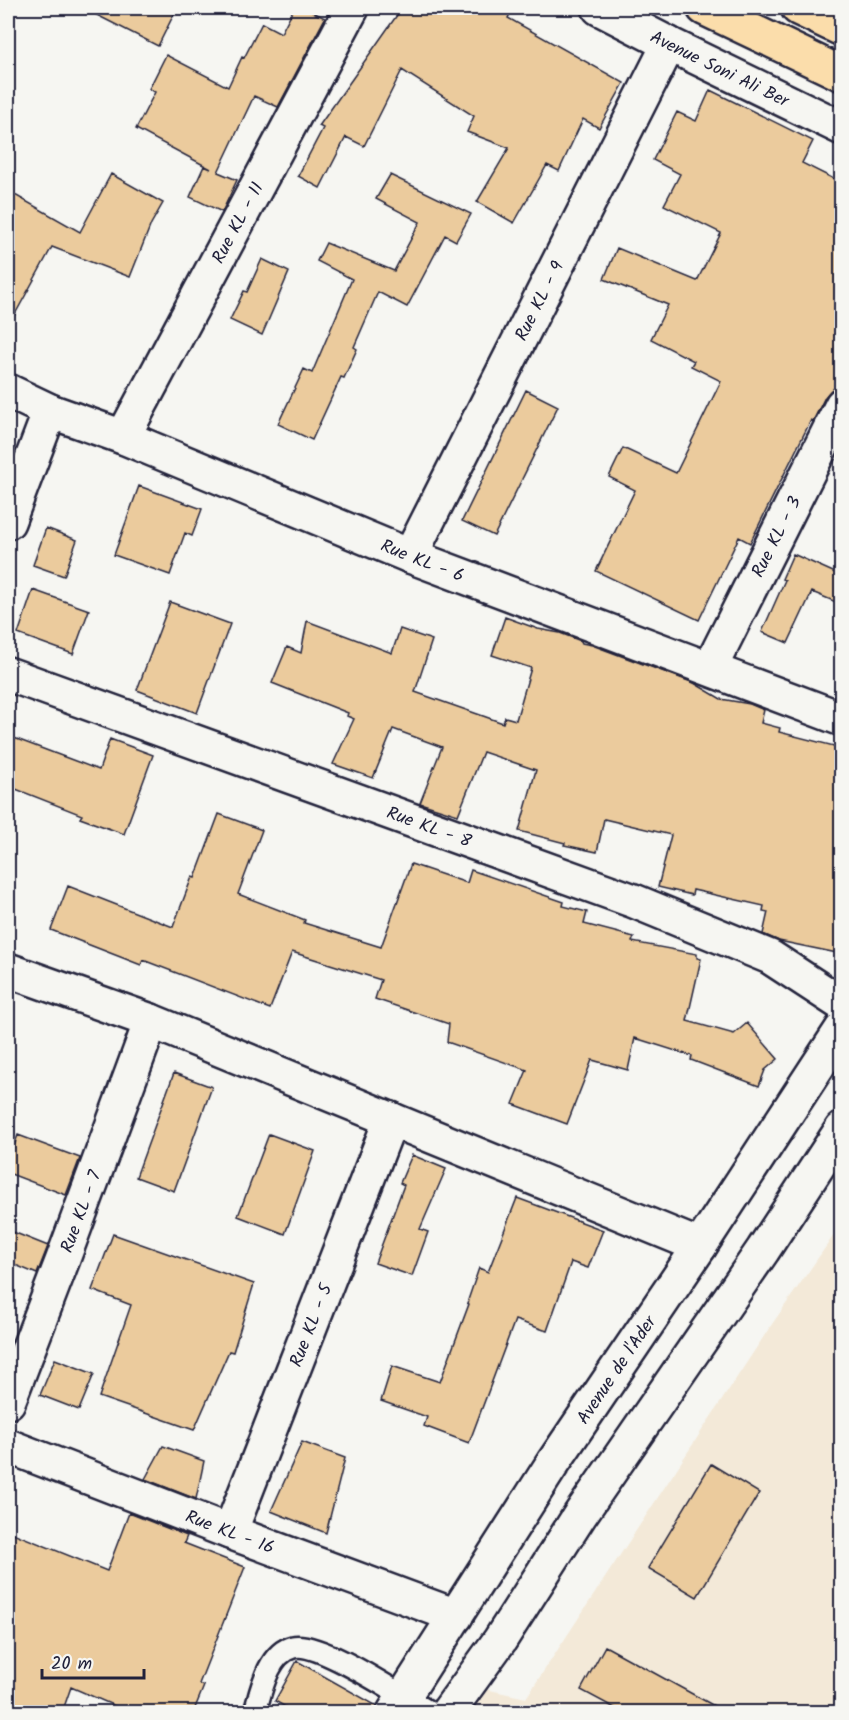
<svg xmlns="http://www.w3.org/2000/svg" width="849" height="1720" font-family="Kalam,sans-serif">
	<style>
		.built { fill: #f3e9d8 }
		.building { fill: #ebcb9d; stroke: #22223b; stroke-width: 1.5 }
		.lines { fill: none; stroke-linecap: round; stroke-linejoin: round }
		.lane-casing { stroke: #22223b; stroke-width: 26 }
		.street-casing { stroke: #22223b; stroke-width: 38 }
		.secondary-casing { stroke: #22223b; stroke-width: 38 }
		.primary-casing { stroke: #22223b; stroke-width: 38 }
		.lane { stroke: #f6f6f2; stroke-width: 21 }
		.street { stroke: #f6f6f2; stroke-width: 33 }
		.secondary { stroke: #f6f6f2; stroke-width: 33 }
		.primary { stroke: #fbddab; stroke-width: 33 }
		.labels { text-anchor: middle; stroke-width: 4.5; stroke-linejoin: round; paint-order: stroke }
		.street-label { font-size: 18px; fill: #22223b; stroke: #f6f6f2 }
	</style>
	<rect width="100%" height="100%" fill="#f6f6f2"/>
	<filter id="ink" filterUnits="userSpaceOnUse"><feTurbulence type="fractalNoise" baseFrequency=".0167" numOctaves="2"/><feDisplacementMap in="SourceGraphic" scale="12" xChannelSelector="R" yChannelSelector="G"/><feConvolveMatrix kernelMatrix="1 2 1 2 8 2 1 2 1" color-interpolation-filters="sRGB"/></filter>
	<g filter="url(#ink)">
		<path class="built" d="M 841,1225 L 841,1712 L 469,1712 L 485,1689 L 526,1698 L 770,1327 Z"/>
		<path class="building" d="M 83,8 L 177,8 L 158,46 Z
			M 294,8 L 305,8 L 325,18 L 278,107 L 254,96 L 218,172 L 237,180 L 222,212 L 190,197 L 204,166 L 211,169 L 136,129 L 155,92 L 149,89 L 166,55 L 228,87 L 242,57 L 244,58 L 262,23 L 281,33 Z
			M 402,8 L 513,8 L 508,18 L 624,83 L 599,128 L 583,119 L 559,171 L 547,165 L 514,223 L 477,202 L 509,148 L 467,132 L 474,116 L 402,70 L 364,146 L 346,137 L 320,188 L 298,176 L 323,128 L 319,126 Z
			M 710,90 L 813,141 L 802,163 L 842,183 L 842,386 L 831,390 L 825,397 L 813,421 L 811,420 L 750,543 L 739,537 L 699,620 L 596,571 L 635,490 L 609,477 L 623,448 L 676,473 L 721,381 L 691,366 L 694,361 L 651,339 L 668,305 L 604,279 L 617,248 L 697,281 L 721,233 L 664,205 L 680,174 L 653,160 L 677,112 L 696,121 Z
			M 111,174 L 163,203 L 151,224 L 130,277 L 52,247 L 8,327 L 8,191 L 80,232 Z
			M 390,175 L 471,214 L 456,241 L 445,235 L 407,307 L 378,292 L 354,347 L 357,349 L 344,378 L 341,377 L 312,440 L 278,424 L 304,369 L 312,373 L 352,279 L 317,261 L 326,243 L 394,271 L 420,222 L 376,199 Z
			M 262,259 L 289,272 L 262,335 L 230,320 L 244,291 L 247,292 Z
			M 526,390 L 558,406 L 494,536 L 462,521 Z
			M 139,486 L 202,509 L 192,536 L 185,533 L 170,575 L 114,555 Z
			M 46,528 L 77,540 L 64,576 L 33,565 Z
			M 793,554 L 842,576 L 842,587 L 836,602 L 812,592 L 788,643 L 762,632 L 785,580 L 782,579 Z
			M 33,590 L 89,610 L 73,654 L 18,634 Z
			M 170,602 L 230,624 L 197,713 L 137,690 Z
			M 505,617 L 538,629 L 560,633 L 581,641 L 582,643 L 592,645 L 694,683 L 721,699 L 750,704 L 764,710 L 761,723 L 780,728 L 779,732 L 842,748 L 842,954 L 779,941 L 763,934 L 768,912 L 763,911 L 764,906 L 693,890 L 692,895 L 658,887 L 671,835 L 604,819 L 597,852 L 564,845 L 565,843 L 519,831 L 536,770 L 483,752 L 458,815 L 420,803 L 442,747 L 393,729 L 373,778 L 333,764 L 354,719 L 347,716 L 348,713 L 272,683 L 287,647 L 301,653 L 307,621 L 392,653 L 400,629 L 432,640 L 415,692 L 503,723 L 505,717 L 516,720 L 531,668 L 492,655 Z
			M 14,738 L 99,770 L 110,739 L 153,755 L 124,834 L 80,818 L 82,815 L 8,786 L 8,756 Z
			M 219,814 L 262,830 L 238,894 L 305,920 L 304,923 L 381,947 L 411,864 L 467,883 L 471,870 L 564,902 L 563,906 L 587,912 L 584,924 L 634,937 L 632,942 L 697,954 L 697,958 L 701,959 L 687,1021 L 734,1034 L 747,1023 L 778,1059 L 765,1070 L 759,1086 L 691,1060 L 692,1056 L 635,1038 L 628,1070 L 592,1060 L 567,1124 L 513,1104 L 527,1070 L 447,1042 L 449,1024 L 375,999 L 381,980 L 292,952 L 270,1009 L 143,960 L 141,965 L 51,930 L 68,886 L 173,927 L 192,877 L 195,878 Z
			M 174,1073 L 212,1087 L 174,1191 L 136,1177 Z
			M 269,1134 L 315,1151 L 285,1234 L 238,1216 Z
			M 18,1135 L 80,1158 L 66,1195 L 8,1173 L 8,1162 Z
			M 412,1155 L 446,1169 L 420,1229 L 428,1232 L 412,1276 L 375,1263 L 404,1185 L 400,1183 Z
			M 517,1198 L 603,1230 L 588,1268 L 571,1262 L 547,1331 L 515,1320 L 469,1443 L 424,1426 L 427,1417 L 381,1401 L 392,1366 L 440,1382 L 469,1304 L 467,1303 L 479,1268 L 488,1272 Z
			M 8,1230 L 48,1246 L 37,1274 L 8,1262 Z
			M 113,1234 L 254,1284 L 233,1352 L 229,1351 L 194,1430 L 99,1397 L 131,1305 L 92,1290 Z
			M 55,1359 L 94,1374 L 79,1410 L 40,1395 Z
			M 302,1442 L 345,1458 L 326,1533 L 271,1511 Z
			M 163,1446 L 204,1461 L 196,1499 L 145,1479 Z
			M 711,1464 L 759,1493 L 697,1597 L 648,1568 Z
			M 129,1513 L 187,1536 L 184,1543 L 245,1567 L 199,1684 L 204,1686 L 193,1713 L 131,1713 L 71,1687 L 62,1713 L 8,1713 L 8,1531 L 107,1571 Z
			M 605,1646 L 727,1713 L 624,1713 L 581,1690 Z
			M 297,1661 L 377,1706 L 375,1713 L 296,1713 L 275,1701 Z"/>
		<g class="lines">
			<defs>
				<path id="lane" d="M 255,1712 C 261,1691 268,1653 293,1647 C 319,1640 404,1698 429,1712"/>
				<g id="street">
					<path id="s1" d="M 8,391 L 50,411 L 123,437 L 410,556 L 842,719"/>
					<path id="s2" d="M 123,437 L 352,8"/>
					<path d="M 8,522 L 50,411"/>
					<path id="s3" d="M 410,556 L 669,44"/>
					<path id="s4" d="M 710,668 L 842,405"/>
					<path id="s5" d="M 8,674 L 634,901 L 770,957 L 842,1004"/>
					<path d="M 8,970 L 151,1021 L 700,1246"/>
					<path id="s6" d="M 8,1402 L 63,1259 L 151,1021"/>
					<path id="s7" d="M 8,1446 L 230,1532 L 456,1616"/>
					<path id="s8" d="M 230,1532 L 391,1119"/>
				</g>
				<g id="secondary">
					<path id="s9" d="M 599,8 L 669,44 L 842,128"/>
					<path id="s10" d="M 394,1712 L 553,1463 L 700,1246 L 842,1029"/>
					<path d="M 448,1712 L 500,1640 L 580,1515 L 763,1250 L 842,1129"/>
				</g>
				<path id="primary" d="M 704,8 L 842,74
					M 798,8 L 842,29"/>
			</defs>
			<use href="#lane" class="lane-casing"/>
			<use href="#street" class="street-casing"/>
			<use href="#secondary" class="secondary-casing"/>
			<use href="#primary" class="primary-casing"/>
			<use href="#lane" class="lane"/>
			<use href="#street" class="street"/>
			<use href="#secondary" class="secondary"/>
			<use href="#primary" class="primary"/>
		</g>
	</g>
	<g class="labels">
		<g class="street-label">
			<text dy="6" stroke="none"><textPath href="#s9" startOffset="135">Avenue Soni Ali Ber</textPath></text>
			<text dy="6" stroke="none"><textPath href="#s2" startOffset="243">Rue KL - 11</textPath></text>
			<text dy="6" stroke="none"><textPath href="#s3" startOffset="286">Rue KL - 9</textPath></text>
			<text dy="6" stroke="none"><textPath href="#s4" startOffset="147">Rue KL - 3</textPath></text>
			<text dy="6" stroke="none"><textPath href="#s1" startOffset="448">Rue KL - 6</textPath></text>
			<text dy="6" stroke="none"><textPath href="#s5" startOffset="448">Rue KL - 8</textPath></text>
			<text dy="6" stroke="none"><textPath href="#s6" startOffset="204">Rue KL - 7</textPath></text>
			<text dy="6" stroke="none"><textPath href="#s8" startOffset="222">Rue KL - 5</textPath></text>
			<text dy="6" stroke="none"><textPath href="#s10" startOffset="408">Avenue de l'Ader</textPath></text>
			<text dy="6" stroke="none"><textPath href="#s7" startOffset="238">Rue KL - 16</textPath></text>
		</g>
	</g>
	<rect width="849" height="1720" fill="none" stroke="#f6f6f2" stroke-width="30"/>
	<rect x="15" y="15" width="819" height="1690" fill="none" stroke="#22223b" stroke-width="2" filter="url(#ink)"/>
	<path d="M42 1669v9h102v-9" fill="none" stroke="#22223b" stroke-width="3"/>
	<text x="51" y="1669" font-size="18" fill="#22223b" stroke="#f6f6f2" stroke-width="4.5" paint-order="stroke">20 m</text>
</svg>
